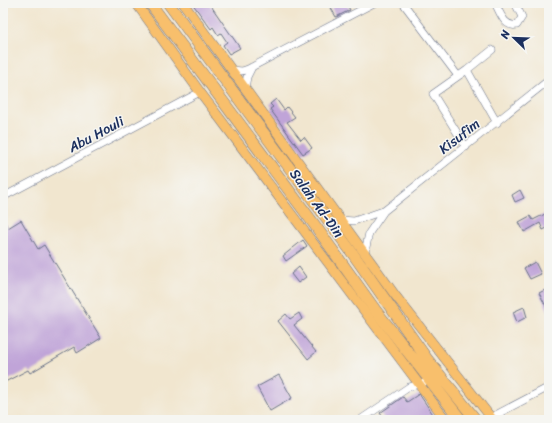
<svg xmlns="http://www.w3.org/2000/svg" width="552" height="423" font-family="Sriracha,sans-serif">
	<style>
		.building { fill: #c0a4d8 }
		.lines { fill: none; stroke-linecap: round; stroke-linejoin: round }
		.minor-casing { stroke: #666f86; stroke-width: 8 }
		.major-casing { stroke: #666f86; stroke-width: 10 }
		.highway-casing { stroke: #666f86; stroke-width: 12 }
		.minor { stroke: #fff; stroke-width: 7 }
		.major { stroke: #f8bf6c; stroke-width: 9 }
		.highway { stroke: #f8bf6c; stroke-width: 11 }
		.labels { text-anchor: middle; stroke-width: 3; stroke-linejoin: round; paint-order: stroke }
		.street-label { font-size: 14px; fill: #1b2f5e; stroke: #f6f6f2 }
	</style>
	<rect width="100%" height="100%" fill="#f6f6f2"/>
	<filter id="ink" filterUnits="userSpaceOnUse"><feTurbulence type="fractalNoise" baseFrequency=".025" numOctaves="2"/><feDisplacementMap in="SourceGraphic" scale="8" xChannelSelector="R" yChannelSelector="G"/><feConvolveMatrix kernelMatrix="1 2 1 2 8 2 1 2 1" color-interpolation-filters="sRGB"/></filter>
	<filter id="wash" filterUnits="userSpaceOnUse"><feTurbulence type="fractalNoise" baseFrequency=".012" numOctaves="4" result="noise"/><feDisplacementMap in="SourceGraphic" scale="16" xChannelSelector="R" yChannelSelector="G"/><feGaussianBlur stdDeviation="0.9" result="paint"/><feColorMatrix in="noise" values="0 0 0 0 0 0 0 0 0 0 0 0 0 0 0 0 0 1.4 0 .05"/><feComposite in="paint" operator="in"/></filter>
	<g filter="url(#wash)">
		<rect width="100%" height="100%" fill="#f1e6cf"/>
		<g id="blocks">
			<path class="building" d="M 192,3 L 209,3 L 240,48 L 229,54 L 223,45 L 227,42 L 221,33 L 218,35 L 213,27 L 211,29 Z
				M 340,3 L 346,3 L 350,10 L 336,17 L 331,8 Z
				M 276,99 L 284,110 L 287,107 L 295,117 L 287,122 L 301,140 L 304,137 L 312,148 L 303,154 L 270,109 L 273,107 L 270,104 Z
				M 520,190 L 524,198 L 515,202 L 512,195 Z
				M 549,212 L 549,227 L 543,230 L 540,223 L 524,232 L 519,222 L 530,216 L 533,220 Z
				M 3,219 L 8,228 L 21,220 L 38,249 L 44,245 L 101,338 L 77,353 L 74,347 L 30,373 L 28,370 L 3,383 Z
				M 303,240 L 307,246 L 286,261 L 283,256 Z
				M 535,262 L 541,274 L 530,279 L 524,268 Z
				M 299,267 L 306,277 L 298,283 L 291,274 Z
				M 549,288 L 549,312 L 539,293 Z
				M 524,307 L 527,317 L 517,322 L 513,312 Z
				M 299,313 L 302,319 L 294,325 L 316,352 L 308,359 L 278,321 L 286,314 L 290,319 Z
				M 279,375 L 292,398 L 270,411 L 257,387 Z
				M 419,394 L 437,420 L 385,420 L 380,413 L 403,397 L 407,402 Z"/>
		</g>
	</g>
	<g filter="url(#ink)">
		<use href="#blocks" fill-opacity="0" stroke="#666f86" stroke-width="1"/>
		<g class="lines">
			<defs>
				<path id="minor" d="M 403,3 L 458,76
					M 495,3 C 500,12 504,28 517,25 L 522,17 L 515,3
					M 492,50 L 467,70 L 497,123
					M 232,70 L 242,71 L 248,69 L 374,3
					M 245,88 L 247,77 L 252,67
					M 466,147 L 433,94 L 467,70
					M 3,197 L 200,92
					M 341,220 L 354,221 L 383,211
					M 365,252 L 369,233 L 384,211 L 549,80
					M 360,420 L 409,387 L 423,383
					M 486,420 L 549,387"/>
				<path id="major" d="M 136,3 L 200,92 L 446,420
					M 183,3 L 395,295 L 493,420"/>
				<path id="highway" d="M 150,3 L 314,224 L 376,311 L 461,420
					M 168,3 L 353,254 L 427,359 L 476,420"/>
			</defs>
			<use href="#minor" class="minor-casing"/>
			<use href="#major" class="major-casing"/>
			<use href="#highway" class="highway-casing"/>
			<use href="#minor" class="minor"/>
			<use href="#major" class="major"/>
			<use href="#highway" class="highway"/>
		</g>
	</g>
	<g class="labels">
		<g class="street-label">
			<text transform="translate(96 134) rotate(-28)" y="5">Abu Houli</text>
			<text transform="translate(459 136) rotate(-38)" y="5">Kisufim</text>
			<text transform="translate(317 203) rotate(54)" y="5">Salah Ad-Din</text>
		</g>
	</g>
	<rect width="552" height="423" fill="none" stroke="#f6f6f2" stroke-width="16"/>
	<g transform="translate(514 38) rotate(293)" stroke="#f6f6f2" stroke-width="3" paint-order="stroke">
	<path d="M0-3L7 15L0 10L-7 15Z" fill="#1b2f5e"/>
	<text y="-6" font-size="11" font-weight="bold" text-anchor="middle" fill="#1b2f5e">N</text>
	</g>
</svg>
